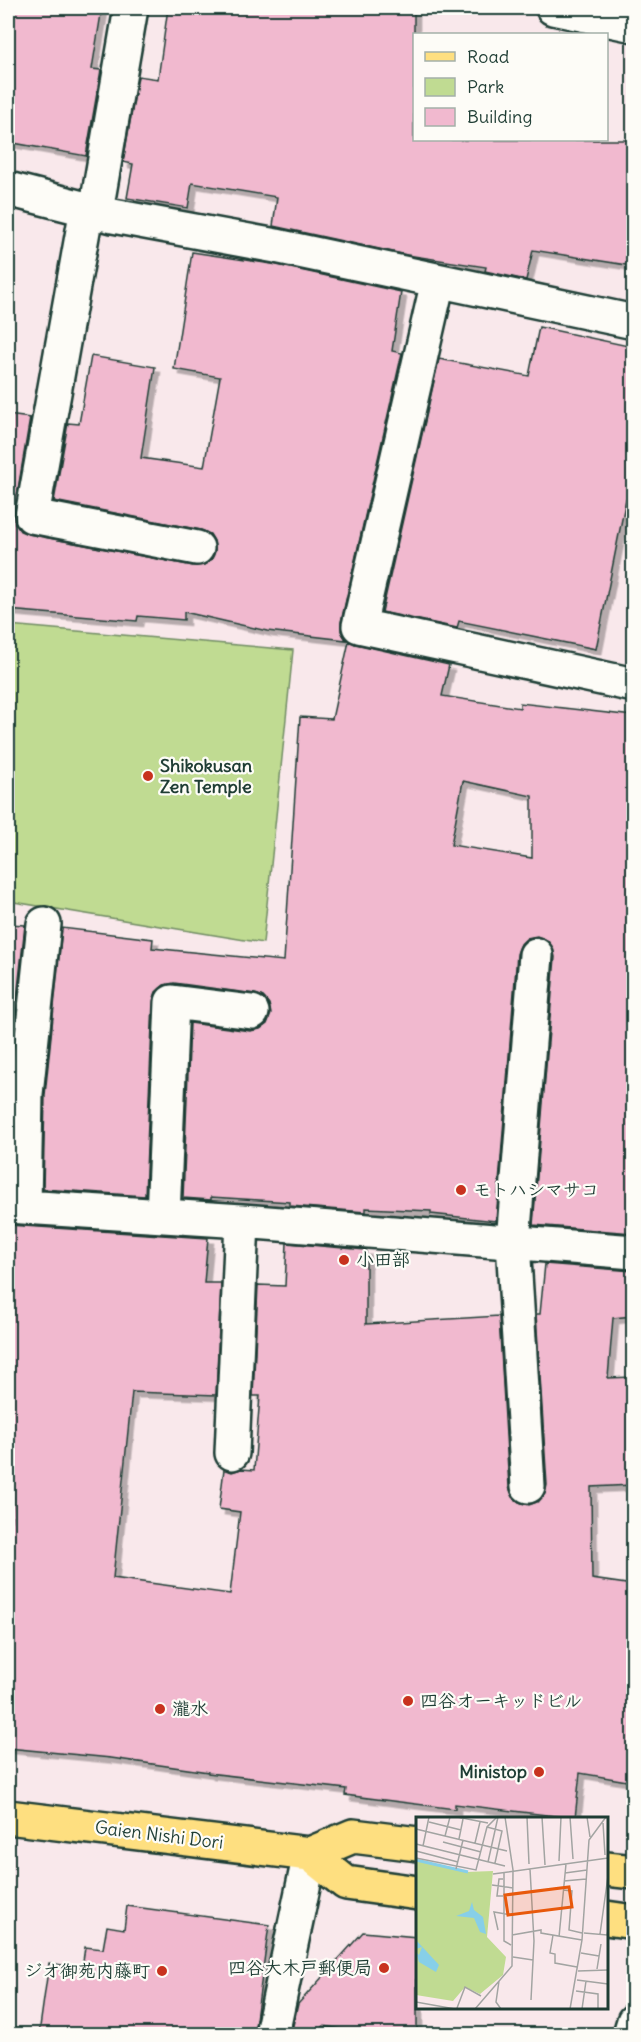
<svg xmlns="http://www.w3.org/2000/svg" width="641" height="2042" font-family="Delius,'Klee One',sans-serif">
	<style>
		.green { fill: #c0db92; stroke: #708c63; stroke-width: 1.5 }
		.building { fill: #f1b9cf; stroke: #1f3d34; stroke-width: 1.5; fill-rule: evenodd; filter: url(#shadow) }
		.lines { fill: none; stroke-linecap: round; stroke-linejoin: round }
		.minor-casing { stroke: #1f3d34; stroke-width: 38 }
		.major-casing { stroke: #1f3d34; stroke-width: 38 }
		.minor { stroke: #fdfcf7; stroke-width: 33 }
		.major { stroke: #fedf80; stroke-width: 33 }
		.poi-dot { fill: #c8321e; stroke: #fdfcf7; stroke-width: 2 }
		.labels { text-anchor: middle; stroke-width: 4.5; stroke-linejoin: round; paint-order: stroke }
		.poi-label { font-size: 18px; font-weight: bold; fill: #1f3d34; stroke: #fdfcf7; text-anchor: start }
		.street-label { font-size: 18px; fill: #1f3d34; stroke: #fdfcf7 }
		.inset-river { fill: none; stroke: #87cfe8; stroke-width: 3 }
		.inset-road { fill: none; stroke: #a2a4a2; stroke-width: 1.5 }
		.view { fill: #e8590c; fill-opacity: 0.15; stroke: #e8590c; stroke-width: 3 }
		.inset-edge { fill: none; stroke: #1f3d34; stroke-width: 3 }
	</style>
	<defs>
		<filter id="shadow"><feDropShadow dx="5.5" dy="5.5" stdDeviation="0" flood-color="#0004"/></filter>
	</defs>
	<rect width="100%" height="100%" fill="#f9e8eb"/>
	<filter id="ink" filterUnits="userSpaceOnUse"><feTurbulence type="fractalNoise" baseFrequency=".0167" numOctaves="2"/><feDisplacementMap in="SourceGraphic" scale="12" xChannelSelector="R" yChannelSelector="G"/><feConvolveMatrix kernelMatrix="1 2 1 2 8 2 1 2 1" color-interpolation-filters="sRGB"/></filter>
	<g filter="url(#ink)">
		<path class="green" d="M 8,625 L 293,650 L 263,943 L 8,901 Z"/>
		<path class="building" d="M 8,8 L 102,8 L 92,69 L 101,70 L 86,156 L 8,142 Z
			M 168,8 L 414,8 L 414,140 L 633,140 L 633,266 L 533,250 L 526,280 L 485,271 L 486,267 L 407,255 L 273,226 L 277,197 L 192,183 L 188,208 L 127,198 L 133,164 L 123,162 L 138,76 L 158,79 Z
			M 192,252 L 272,264 L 401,292 L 392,351 L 402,353 L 341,622 L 341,631 L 346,640 L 267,631 L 184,612 L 184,620 L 138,616 L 137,621 L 8,610 L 8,415 L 30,418 L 14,513 L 15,523 L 20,531 L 28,534 L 193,566 L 204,565 L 211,560 L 215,551 L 214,541 L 210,534 L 201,530 L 54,501 L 68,423 L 79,424 L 91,356 L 155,367 L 141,458 L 204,467 L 220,377 L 174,369 Z
			M 539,327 L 633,347 L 633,501 L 626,499 L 596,649 L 459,621 L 457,628 L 382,612 L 439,359 L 529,376 Z
			M 349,641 L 355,644 L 449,665 L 442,696 L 520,708 L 520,703 L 633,716 L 633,1233 L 533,1225 L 555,957 L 553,948 L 547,940 L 537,936 L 527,938 L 521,944 L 517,954 L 496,1221 L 431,1214 L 431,1211 L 366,1208 L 366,1212 L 290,1206 L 290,1202 L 211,1197 L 211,1200 L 183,1198 L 190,1023 L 250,1031 L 260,1029 L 267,1024 L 271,1014 L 269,1004 L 263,997 L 255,994 L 174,983 L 164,985 L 156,992 L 153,1001 L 145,1196 L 43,1189 L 45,1095 L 62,928 L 153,939 L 152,948 L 284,961 L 300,717 L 332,719 ZM 463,781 L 532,796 L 532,858 L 451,845 Z
			M 8,924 L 25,925 L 10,1062 L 8,1062 Z
			M 8,1225 L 208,1238 L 204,1283 L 221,1283 L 216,1395 L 132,1392 L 113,1578 L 230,1594 L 240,1512 L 219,1509 L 224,1469 L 232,1472 L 241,1469 L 254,1470 L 260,1396 L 253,1396 L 258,1285 L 285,1286 L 287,1243 L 366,1250 L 366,1324 L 499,1316 L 509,1487 L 513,1497 L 519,1502 L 529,1505 L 539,1501 L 545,1494 L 547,1485 L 536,1314 L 540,1314 L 545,1264 L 633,1271 L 633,1316 L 613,1318 L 608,1378 L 633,1377 L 633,1485 L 591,1487 L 592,1579 L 633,1585 L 633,1782 L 580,1773 L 575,1818 L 572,1818 L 455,1804 L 455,1809 L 345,1795 L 346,1789 L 208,1773 L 208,1772 L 111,1758 L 8,1748 L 8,1551 L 13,1497 L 8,1496 Z
			M 127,1906 L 269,1925 L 254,2034 L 39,2034 L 49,1963 L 82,1968 L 85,1947 L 103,1949 L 107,1926 L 124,1929 Z
			M 363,1932 L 417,1937 L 417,2034 L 374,2034 L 323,2026 L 322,2034 L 291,2034 L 298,2004 Z"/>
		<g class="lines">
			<defs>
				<path id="minor" d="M 131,8 L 96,211 L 84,225 L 32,516 L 197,548
					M 553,8 L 634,25
					M 8,189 L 113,216 L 276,246 L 634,322
					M 438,281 L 359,626 L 634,685
					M 8,1206 L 242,1221 L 634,1252
					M 24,1207 L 26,1094 L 44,924
					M 163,1216 L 172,1002 L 252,1012
					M 232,1453 L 242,1221
					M 528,1486 L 513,1242 L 536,955
					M 272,2034 L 310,1854
					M 630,2034 L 634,2021"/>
				<path id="major" d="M 8,1817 L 310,1854 L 353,1836 L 418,1844
					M 310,1854 L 346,1883 L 418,1893
					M 606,1869 L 634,1872
					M 606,1918 L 634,1922"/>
			</defs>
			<use href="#minor" class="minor-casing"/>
			<use href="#major" class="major-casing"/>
			<use href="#minor" class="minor"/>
			<use href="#major" class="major"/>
		</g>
	</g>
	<g class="poi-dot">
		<circle cx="148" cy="776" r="6"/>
		<circle cx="461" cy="1190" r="6"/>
		<circle cx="344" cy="1260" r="6"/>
		<circle cx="408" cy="1701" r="6"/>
		<circle cx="160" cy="1709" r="6"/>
		<circle cx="539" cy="1772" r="6"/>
		<circle cx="384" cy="1968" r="6"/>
		<circle cx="162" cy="1971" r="6"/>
	</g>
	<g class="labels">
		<g class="poi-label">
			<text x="160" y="772">Shikokusan<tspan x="160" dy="21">Zen Temple</tspan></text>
			<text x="473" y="1196">モトハシマサコ</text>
			<text x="356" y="1266">小田部</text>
			<text x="420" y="1707">四谷オーキッドビル</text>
			<text x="172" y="1715">瀧水</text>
			<text x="527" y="1778" text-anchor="end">Ministop</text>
			<text x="372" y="1974" text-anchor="end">四谷大木戸郵便局</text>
			<text x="150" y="1977" text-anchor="end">ジオ御苑内藤町</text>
		</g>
		<g class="street-label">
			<text transform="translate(159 1835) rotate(7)" y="6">Gaien Nishi Dori</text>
		</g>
	</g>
	<g transform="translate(416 1817)">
		<rect width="192" height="192" fill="#f9e8eb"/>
		<path d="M 0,42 L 50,55 L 77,54 L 71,120 L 90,140 L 87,158 L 64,177 L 49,170 L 37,184 L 0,178 Z" fill="#c0db92"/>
		<path d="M 56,85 L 58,93 L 67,100 L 70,117 L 64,115 L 58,101 L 40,99 L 53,94 ZM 0,123 L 23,148 L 20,155 L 3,145 L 0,135 L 3,138 L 6,130 L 0,132 Z" fill="#87cfe8"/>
		<path class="inset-river" d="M 0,43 L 52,55"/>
		<path class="inset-road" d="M 41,0 L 72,6M 111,0 L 113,47M 126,0 L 129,48M 154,0 L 157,42M 171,0 L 174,20M 13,5 L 45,13M 187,6 L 189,38M 71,10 L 86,14 L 79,46M 0,12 L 91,34M 29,19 L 34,0M 43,22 L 47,2M 27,25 L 65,35M 59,26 L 64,5M 0,27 L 89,49M 7,29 L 13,0M 0,34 L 42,45M 0,41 L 60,53 L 71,10 L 81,0M 143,44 L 145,0M 72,45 L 82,0M 40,52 L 47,23M 114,52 L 118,124 L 115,183M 88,55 L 88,124 L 95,128M 149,56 L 171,53M 77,57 L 192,41M 148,64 L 170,62M 76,68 L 97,71M 147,73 L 156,74 L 153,113 L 166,116M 87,79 L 81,79 L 83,62 L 87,62M 82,113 L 78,95 L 96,98M 168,116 L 191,118 L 192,114M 184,117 L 192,59M 96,118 L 125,113 L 125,116 L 166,123M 137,118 L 134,136 L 139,137 L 139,146 L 161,150M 143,120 L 150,47M 165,136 L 183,139M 97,140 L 117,143M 181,152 L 185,127M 162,154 L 192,153M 161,163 L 192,167M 83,164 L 80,185 L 85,192M 160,174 L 182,177 L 182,192M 0,185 L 39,192M 41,191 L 49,170 L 65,179M 59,192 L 96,149 L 97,53 L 89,0M 154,192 L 166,123 L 173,23 L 190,0M 166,192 L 170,164"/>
		<path class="view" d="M 153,70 L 156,90 L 92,98 L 89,78 Z"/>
		<rect width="192" height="192" class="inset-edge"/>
	</g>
	<rect width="641" height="2042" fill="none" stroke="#fdfcf7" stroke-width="30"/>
	<rect x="15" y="15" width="611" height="2012" fill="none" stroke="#1f3d34" stroke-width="2" filter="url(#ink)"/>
	<rect x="413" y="33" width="195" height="108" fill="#fdfcf7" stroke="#a4b0a9" stroke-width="1.5"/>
	<rect x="425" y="52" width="30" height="9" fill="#fedf80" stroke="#a4b0a9" stroke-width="1.5"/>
	<text x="467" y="63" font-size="18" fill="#1f3d34">Road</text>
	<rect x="425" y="78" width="30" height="18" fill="#c0db92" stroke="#a4b0a9" stroke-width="1.5"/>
	<text x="467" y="93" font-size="18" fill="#1f3d34">Park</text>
	<rect x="425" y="108" width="30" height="18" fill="#f1b9cf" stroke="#a4b0a9" stroke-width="1.5"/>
	<text x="467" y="123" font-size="18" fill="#1f3d34">Building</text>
</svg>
